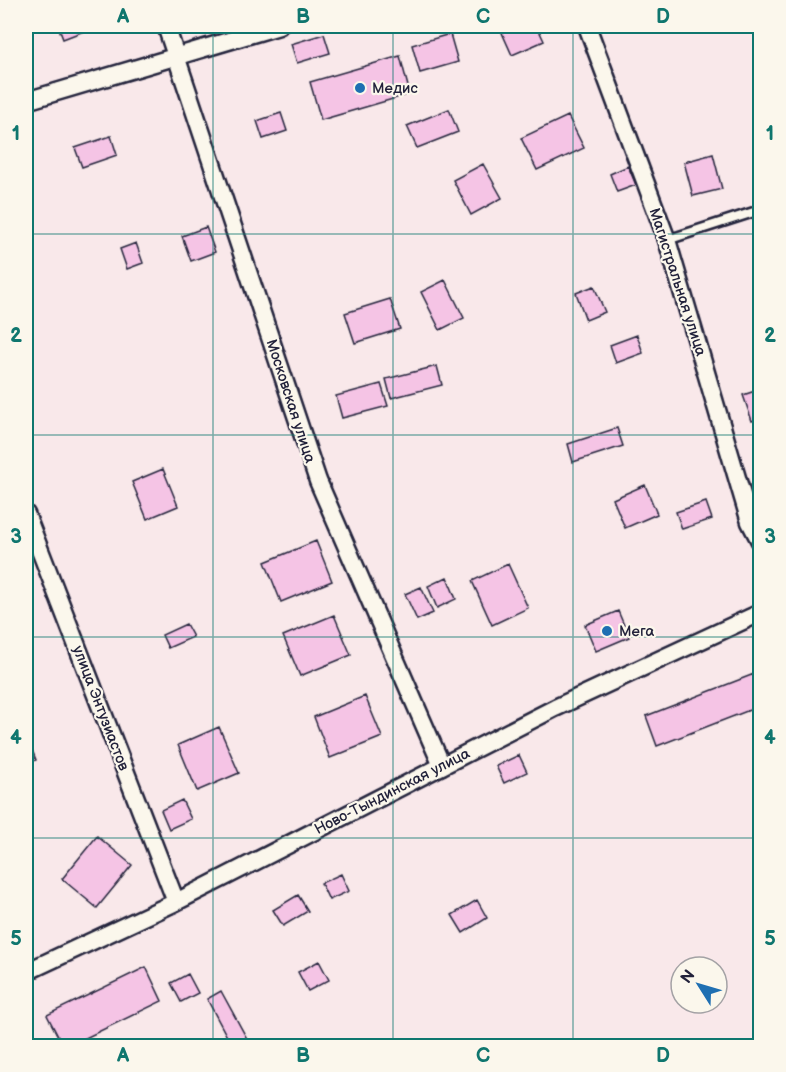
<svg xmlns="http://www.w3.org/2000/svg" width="786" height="1072" font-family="'Balsamiq Sans',sans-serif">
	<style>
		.building { fill: #f5c4e5; stroke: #22223b; stroke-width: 1.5 }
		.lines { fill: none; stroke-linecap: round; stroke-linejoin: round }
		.lane-casing { stroke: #22223b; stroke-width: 13 }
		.street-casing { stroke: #22223b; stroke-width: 21 }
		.lane { stroke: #fbf7ec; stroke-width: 8 }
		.street { stroke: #fbf7ec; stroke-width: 16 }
		.grid { fill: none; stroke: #0f766e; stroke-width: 1.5; stroke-opacity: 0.55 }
		.poi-dot { fill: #1f6fb2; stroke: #fbf7ec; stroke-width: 2 }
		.labels { text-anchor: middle; stroke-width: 4.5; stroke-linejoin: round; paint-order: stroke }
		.poi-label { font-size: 15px; fill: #22223b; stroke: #fbf7ec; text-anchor: start }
		.street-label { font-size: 15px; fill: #22223b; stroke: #fbf7ec }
		.neatline { fill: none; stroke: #0f766e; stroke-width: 2 }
		.grid-label { font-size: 20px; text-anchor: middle; font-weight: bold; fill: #0f766e }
	</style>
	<rect width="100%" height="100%" fill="#f9e8ea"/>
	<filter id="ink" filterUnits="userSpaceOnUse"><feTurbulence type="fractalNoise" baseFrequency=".0167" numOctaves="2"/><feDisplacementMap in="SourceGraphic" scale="12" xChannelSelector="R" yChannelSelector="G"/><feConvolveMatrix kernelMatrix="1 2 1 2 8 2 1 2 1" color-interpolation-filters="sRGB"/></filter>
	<g filter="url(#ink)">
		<path class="building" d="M 58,26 L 97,26 L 63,39 Z
			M 499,26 L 537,26 L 544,41 L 512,55 Z
			M 324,34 L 330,53 L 297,63 L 291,44 Z
			M 450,34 L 458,62 L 420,73 L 412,45 Z
			M 400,56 L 410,94 L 321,120 L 310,82 Z
			M 449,109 L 458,132 L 417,148 L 407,126 Z
			M 281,113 L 287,131 L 263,139 L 257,121 Z
			M 568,116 L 584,148 L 537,170 L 521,138 Z
			M 111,136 L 117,155 L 82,167 L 75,148 Z
			M 713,154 L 722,189 L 693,196 L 684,162 Z
			M 483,164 L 502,198 L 471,215 L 453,180 Z
			M 628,166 L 636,185 L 617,192 L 610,174 Z
			M 206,227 L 215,252 L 191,261 L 182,236 Z
			M 136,243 L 143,263 L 127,269 L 120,249 Z
			M 445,280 L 464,318 L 440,330 L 421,292 Z
			M 594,286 L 605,312 L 586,320 L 576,293 Z
			M 390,299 L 400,329 L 355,343 L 345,313 Z
			M 637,335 L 643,353 L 616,363 L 610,345 Z
			M 437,366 L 442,385 L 391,398 L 386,379 Z
			M 381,384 L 388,406 L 342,418 L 336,396 Z
			M 758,390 L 760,396 L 760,418 L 752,421 L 743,395 Z
			M 617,428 L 623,446 L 573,462 L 568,444 Z
			M 163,469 L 178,506 L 147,519 L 132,482 Z
			M 645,485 L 657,514 L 625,528 L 613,499 Z
			M 706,502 L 712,519 L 682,529 L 676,512 Z
			M 316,541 L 332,581 L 281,602 L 265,562 Z
			M 508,564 L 528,608 L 492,625 L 472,581 Z
			M 447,577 L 456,599 L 437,608 L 428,586 Z
			M 421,587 L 433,613 L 417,620 L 405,594 Z
			M 618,611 L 629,637 L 596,651 L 585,625 Z
			M 334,615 L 351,655 L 300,676 L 283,636 Z
			M 186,624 L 193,637 L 168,648 L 162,635 Z
			M 754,674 L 760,691 L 760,706 L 657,746 L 646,716 Z
			M 365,696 L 382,737 L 330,758 L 314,717 Z
			M 219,727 L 239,773 L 197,791 L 178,745 Z
			M 26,735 L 36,760 L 26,765 Z
			M 519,755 L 527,772 L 504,783 L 496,766 Z
			M 182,800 L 191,819 L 169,829 L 161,810 Z
			M 97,836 L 132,865 L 97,908 L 62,879 Z
			M 341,874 L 349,891 L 329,900 L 321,883 Z
			M 298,895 L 308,911 L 283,926 L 273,910 Z
			M 477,900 L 487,918 L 463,933 L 452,915 Z
			M 319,961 L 329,980 L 308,991 L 298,972 Z
			M 146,967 L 162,1001 L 69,1046 L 63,1046 L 47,1015 Z
			M 188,974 L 198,993 L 181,1002 L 171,983 Z
			M 221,991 L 251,1046 L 232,1046 L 207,999 Z"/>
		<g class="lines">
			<defs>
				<path id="lane" d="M 667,240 L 760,210"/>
				<path id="street" d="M 166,26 L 318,481 L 442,766
					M 587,26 L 667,240 L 750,522 L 760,541
					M 26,101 L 279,26
					M 26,514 L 176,902
					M 26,972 L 176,902 L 555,708 L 760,613"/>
			</defs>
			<use href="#lane" class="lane-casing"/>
			<use href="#street" class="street-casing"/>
			<use href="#lane" class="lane"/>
			<use href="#street" class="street"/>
		</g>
	</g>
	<path class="grid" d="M 213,26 L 213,1046M 393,26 L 393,1046M 573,26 L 573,1046M 26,234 L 760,234M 26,435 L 760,435M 26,637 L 760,637M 26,838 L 760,838"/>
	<g class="poi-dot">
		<circle cx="360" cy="88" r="6"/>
		<circle cx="607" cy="631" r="6"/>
	</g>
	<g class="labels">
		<g class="poi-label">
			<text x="372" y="93">Медис</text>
			<text x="619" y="636">Мега</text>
		</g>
		<g class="street-label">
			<text transform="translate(678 282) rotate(72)" y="5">Магистральная улица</text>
			<text transform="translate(291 401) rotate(72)" y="5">Московская улица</text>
			<text transform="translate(101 708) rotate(69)" y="5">улица Энтузиастов</text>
			<text transform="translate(392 791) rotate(-27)" y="5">Ново-Тындинская улица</text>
		</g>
	</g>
	<rect width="786" height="1072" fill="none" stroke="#fbf7ec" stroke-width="66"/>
	<g transform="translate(699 985) rotate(307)"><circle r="28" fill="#fbf7ec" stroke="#a4a2a5" stroke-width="1.5"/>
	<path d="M0-4.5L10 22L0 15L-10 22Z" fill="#1f6fb2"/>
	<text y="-9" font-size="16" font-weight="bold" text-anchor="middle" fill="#22223b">N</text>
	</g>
	<rect x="33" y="33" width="720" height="1006" class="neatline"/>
	<g class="grid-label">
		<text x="123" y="23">A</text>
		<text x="303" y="23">B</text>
		<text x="483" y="23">C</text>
		<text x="663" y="23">D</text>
		<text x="16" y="140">1</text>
		<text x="770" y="140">1</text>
		<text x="16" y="342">2</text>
		<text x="770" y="342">2</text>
		<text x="16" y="543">3</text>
		<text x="770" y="543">3</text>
		<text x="16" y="744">4</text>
		<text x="770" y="744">4</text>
		<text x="16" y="945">5</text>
		<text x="770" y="945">5</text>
		<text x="123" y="1062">A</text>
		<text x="303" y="1062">B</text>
		<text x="483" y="1062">C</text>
		<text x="663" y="1062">D</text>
	</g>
</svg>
